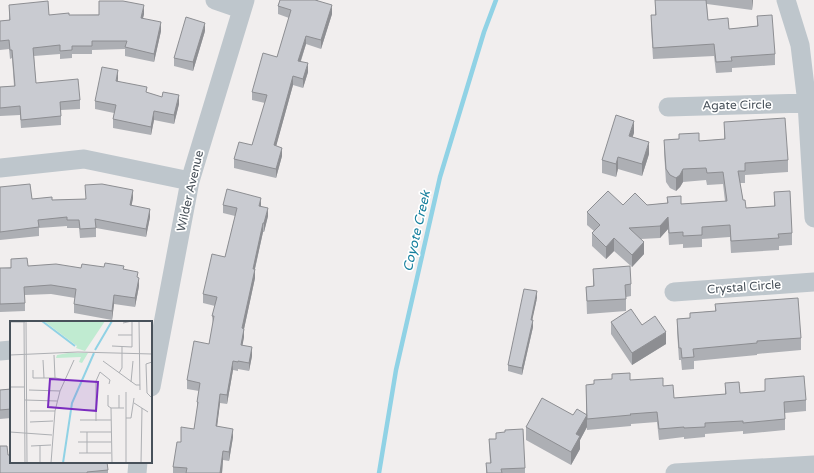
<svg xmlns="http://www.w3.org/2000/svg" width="814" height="473" font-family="'Varela Round',sans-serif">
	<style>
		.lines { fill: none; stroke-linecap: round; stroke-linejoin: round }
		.stream { stroke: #90d2e5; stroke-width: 4.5 }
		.minor { stroke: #bec6cc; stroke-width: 19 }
		.wall { fill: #adafb4 }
		.shaded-wall { fill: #8d8e92 }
		.building { fill: #c9cbd1; stroke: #8d8e92 }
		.labels { text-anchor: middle; stroke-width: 3.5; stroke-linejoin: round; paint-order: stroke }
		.street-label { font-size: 12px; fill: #48515a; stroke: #fff }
		.water-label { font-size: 13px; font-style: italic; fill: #17809e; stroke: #fff }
		.inset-river { fill: none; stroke: #90d2e5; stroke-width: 2 }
		.inset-road { fill: none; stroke: #adafb3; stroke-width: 1 }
		.view { fill: #7b2cbf; fill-opacity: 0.15; stroke: #7b2cbf; stroke-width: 2 }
		.inset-edge { fill: none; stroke: #48515a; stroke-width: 2 }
	</style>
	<rect width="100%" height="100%" fill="#f1eeee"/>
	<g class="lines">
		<path class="stream" d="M 379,473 L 396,370 L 440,177 L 484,32 L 496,0"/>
		<path class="minor" d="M 215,0 L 241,9
			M 786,0 L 800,45 L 807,103 L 814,218
			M 668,107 L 807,103
			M 0,168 L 84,159 L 190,181
			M 674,292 L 814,282
			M 0,351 L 11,350
			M 151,387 L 190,181 L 245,0
			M 137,473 L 138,462
			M 675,473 L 814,465"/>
	</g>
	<path class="wall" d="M 280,0 L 318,0 L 318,1 L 332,14 L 321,49 L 306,44 L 301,61 L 308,72 L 303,88 L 293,85 L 276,146 L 282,156 L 276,178 L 234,168 L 234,159 L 252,145 L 265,103 L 252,100 L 252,92 L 277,57 L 289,18 L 278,14 L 278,6 Z
		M 655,0 L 753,0 L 752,10 L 707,4 L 708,20 L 729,29 L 757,26 L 757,16 L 775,54 L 775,65 L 732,68 L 732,72 L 716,73 L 714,56 L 653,59 L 651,26 L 651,15 L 655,15 Z
		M 9,5 L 49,15 L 69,15 L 144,14 L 143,18 L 161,31 L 154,62 L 125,56 L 125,49 L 92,50 L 92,54 L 72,54 L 72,58 L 60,59 L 60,54 L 34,56 L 36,83 L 80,100 L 80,109 L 61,110 L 61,125 L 21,128 L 20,115 L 0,116 L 0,87 L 14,86 L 12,58 L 10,59 L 9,49 L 0,50 L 0,21 L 9,20 Z
		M 205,31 L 193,71 L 174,66 L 174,58 Z
		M 118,79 L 118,82 L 147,93 L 179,104 L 174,124 L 154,120 L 151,135 L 113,128 L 113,119 L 114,113 L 95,109 L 95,101 Z
		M 724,122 L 788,160 L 788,172 L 745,175 L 745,183 L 740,183 L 743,200 L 746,208 L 774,206 L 774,192 L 792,233 L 792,245 L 779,246 L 779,250 L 731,253 L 730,237 L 702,239 L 702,247 L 683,248 L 683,244 L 669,245 L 668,229 L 660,238 L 641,239 L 644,254 L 632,267 L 614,251 L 606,259 L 592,246 L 592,233 L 594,231 L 587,225 L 587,212 L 623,205 L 647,205 L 667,203 L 667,197 L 681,204 L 725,201 L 723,184 L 707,185 L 706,180 L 683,182 L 680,187 L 676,191 L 670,188 L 666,182 L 664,152 L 664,140 L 679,139 L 679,134 L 699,141 L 724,139 Z
		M 634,133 L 632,137 L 649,154 L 642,176 L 618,169 L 616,177 L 602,173 L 602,160 Z
		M 0,187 L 32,199 L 52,200 L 133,198 L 131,206 L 150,217 L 146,237 L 96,228 L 96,237 L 80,238 L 79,228 L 67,228 L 67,226 L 39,228 L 39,236 L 0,240 Z
		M 223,205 L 261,206 L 268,216 L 264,232 L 263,232 L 255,269 L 255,278 L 244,329 L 244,337 L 242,345 L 252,356 L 249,371 L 238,369 L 238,371 L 233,370 L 227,404 L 220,403 L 217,426 L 233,437 L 229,461 L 223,460 L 222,473 L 173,473 L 173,467 L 181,442 L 194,429 L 197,410 L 197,402 L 199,391 L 187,389 L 187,380 L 209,344 L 213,324 L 212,316 L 215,306 L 203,303 L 203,294 L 225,257 L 235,216 L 223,213 Z
		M 28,266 L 81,268 L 104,267 L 124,270 L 138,278 L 139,286 L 135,307 L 114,304 L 112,320 L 74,313 L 74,304 L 75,298 L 51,294 L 25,295 L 25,311 L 0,312 L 0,268 Z
		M 593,269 L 631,284 L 631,296 L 626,297 L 626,311 L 587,314 L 586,287 L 593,286 Z
		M 537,298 L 532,320 L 533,327 L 522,375 L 508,371 L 508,365 Z
		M 715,304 L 801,338 L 801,350 L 757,354 L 757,355 L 694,361 L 694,369 L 682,370 L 681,360 L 679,360 L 677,331 L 677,319 L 690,318 L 690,313 L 715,311 Z
		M 611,322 L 642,325 L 666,344 L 632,365 L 611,334 Z
		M 765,379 L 806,400 L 806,411 L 785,413 L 785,430 L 743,434 L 743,431 L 705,434 L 705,437 L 684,439 L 684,437 L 659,440 L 657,422 L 631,424 L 631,426 L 587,430 L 587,427 L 580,440 L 580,449 L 571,465 L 526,440 L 526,427 L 573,415 L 586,414 L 586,385 L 630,380 L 663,386 L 674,398 L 725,394 L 725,383 L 740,393 L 765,391 Z
		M 11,389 L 11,418 L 0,419 L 0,390 Z
		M 496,433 L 525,468 L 525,473 L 486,473 L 486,463 L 490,463 L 489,439 L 496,439 Z
		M 8,455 L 108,470 L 108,473 L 0,473 Z"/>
	<path class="shaded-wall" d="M 752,0 L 753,0 L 752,10 Z
		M 144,5 L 144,14 L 141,26 L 141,18 Z
		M 332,5 L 332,14 L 321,49 L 321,40 Z
		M 161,22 L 161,31 L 154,62 L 154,54 Z
		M 205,23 L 205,31 L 193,71 L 193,62 Z
		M 306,36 L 306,44 L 298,69 L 298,61 Z
		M 308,63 L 308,72 L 303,88 L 303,79 Z
		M 118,70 L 118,79 L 116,90 L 116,81 Z
		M 293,76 L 293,85 L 274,154 L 274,145 Z
		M 179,95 L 179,104 L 174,124 L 174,115 Z
		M 154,111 L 154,120 L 151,135 L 151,127 Z
		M 634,121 L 634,133 L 629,148 L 629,136 Z
		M 649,142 L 649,154 L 642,176 L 642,164 Z
		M 282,148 L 282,156 L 276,178 L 276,169 Z
		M 618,157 L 618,169 L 616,177 L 616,164 Z
		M 683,169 L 683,182 L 680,187 L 676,191 L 676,178 Z
		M 133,190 L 133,198 L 130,214 L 130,205 Z
		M 261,198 L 261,206 L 259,206 Z
		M 268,208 L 268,216 L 264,232 L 264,223 Z
		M 150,209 L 150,217 L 146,237 L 146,229 Z
		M 668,217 L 668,229 L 660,238 L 660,226 Z
		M 263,223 L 263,232 L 253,277 L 253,269 Z
		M 614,238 L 614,251 L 606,259 L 606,247 Z
		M 644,242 L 644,254 L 632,267 L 632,255 Z
		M 255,269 L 255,278 L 244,329 L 244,337 L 241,354 L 242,328 Z
		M 139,278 L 139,286 L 135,307 L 135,298 Z
		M 537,291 L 537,298 L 531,326 L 531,320 Z
		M 114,295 L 114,304 L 112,320 L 112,311 Z
		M 533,320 L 533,327 L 522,375 L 522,368 Z
		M 666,332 L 666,344 L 632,365 L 632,353 Z
		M 252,347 L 252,356 L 249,371 L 249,363 Z
		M 233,361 L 233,370 L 227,404 L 227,395 Z
		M 220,394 L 220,403 L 216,435 L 216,426 Z
		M 587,415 L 587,427 L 580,440 L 580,449 L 571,465 L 571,452 L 576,434 Z
		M 233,429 L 233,437 L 229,461 L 229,452 Z
		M 223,451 L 223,460 L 222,473 L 220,473 Z"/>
	<path class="building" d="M 280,0 L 315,0 L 332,5 L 321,40 L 306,36 L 298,61 L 308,63 L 303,79 L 293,76 L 274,145 L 282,148 L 276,169 L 234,159 L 239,142 L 252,145 L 267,95 L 252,92 L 263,53 L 277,57 L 291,10 L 278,6 Z
		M 655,0 L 706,0 L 708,20 L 728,18 L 729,29 L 758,26 L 757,16 L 772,15 L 775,54 L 731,57 L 732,61 L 716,62 L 714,44 L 653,48 L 651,15 L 656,15 Z
		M 48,1 L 49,15 L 69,13 L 69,15 L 99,15 L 99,1 L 123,1 L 144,5 L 141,18 L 161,22 L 154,54 L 125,47 L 127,41 L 92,41 L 92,46 L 72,46 L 72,50 L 60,51 L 60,45 L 33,48 L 36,83 L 78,79 L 80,100 L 60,102 L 61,116 L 21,120 L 20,106 L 0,108 L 0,87 L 15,86 L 12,50 L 10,50 L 9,40 L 0,41 L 0,21 L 10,20 L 9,5 Z
		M 186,17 L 205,23 L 193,62 L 174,58 Z
		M 102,67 L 118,70 L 116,81 L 147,87 L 146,92 L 162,97 L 163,92 L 179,95 L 174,115 L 154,111 L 151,127 L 113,119 L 116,105 L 95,101 Z
		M 616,115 L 634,121 L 629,136 L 649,142 L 642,164 L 618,157 L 616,164 L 602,160 Z
		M 785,118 L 788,160 L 745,163 L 745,171 L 738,171 L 743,200 L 745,200 L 746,208 L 775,206 L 774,192 L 790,191 L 792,233 L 778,234 L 779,238 L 731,241 L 730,225 L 702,227 L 702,235 L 683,236 L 683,232 L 669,233 L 668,217 L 660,226 L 629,228 L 644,242 L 632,255 L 614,238 L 606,247 L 592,233 L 600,225 L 587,212 L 608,191 L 623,205 L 635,193 L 647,205 L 668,203 L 667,197 L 681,196 L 681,204 L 727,201 L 723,172 L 707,173 L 706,168 L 683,169 L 680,175 L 676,178 L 670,175 L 666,169 L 664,140 L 679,139 L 679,134 L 699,133 L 699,141 L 725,139 L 724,122 Z
		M 30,184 L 32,199 L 52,197 L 52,200 L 86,199 L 85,185 L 102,184 L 133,190 L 130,205 L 150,209 L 146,229 L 95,219 L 96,228 L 80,229 L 79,220 L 67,220 L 67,217 L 38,220 L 39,227 L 0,232 L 0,187 Z
		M 227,189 L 261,198 L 259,206 L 268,208 L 264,223 L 263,223 L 253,269 L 255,269 L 242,328 L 244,329 L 241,345 L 252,347 L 249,363 L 238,361 L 238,362 L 233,361 L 227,395 L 220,394 L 216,426 L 233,429 L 229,452 L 223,451 L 220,473 L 186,473 L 187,468 L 173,467 L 177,442 L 181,442 L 181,427 L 194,429 L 198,402 L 197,402 L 200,383 L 187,380 L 194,341 L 209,344 L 214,316 L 212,316 L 217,297 L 203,294 L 212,254 L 225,257 L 237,208 L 223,205 Z
		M 27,258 L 28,266 L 56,264 L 81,268 L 82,264 L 104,267 L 105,263 L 124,266 L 123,269 L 138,272 L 137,277 L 139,278 L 135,298 L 114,295 L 112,311 L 74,304 L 76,289 L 51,285 L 24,287 L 25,303 L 0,304 L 0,268 L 11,268 L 11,259 Z
		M 630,266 L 631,284 L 625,285 L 626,299 L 587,301 L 586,287 L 594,286 L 593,269 Z
		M 524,289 L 537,291 L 531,320 L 533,320 L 522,368 L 508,365 Z
		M 798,298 L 801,338 L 757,341 L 757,343 L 693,349 L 694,357 L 682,358 L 681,348 L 679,348 L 677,319 L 690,318 L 690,313 L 716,311 L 715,304 Z
		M 631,309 L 642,325 L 655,316 L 666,332 L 632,353 L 611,322 Z
		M 630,373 L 630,380 L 663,378 L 663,386 L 673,385 L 674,398 L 726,394 L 725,383 L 739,382 L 740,393 L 765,391 L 765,379 L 804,376 L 806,400 L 784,402 L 785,419 L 743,423 L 743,421 L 705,423 L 705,427 L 684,428 L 684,427 L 659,429 L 657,412 L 630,414 L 631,415 L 587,419 L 586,385 L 594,384 L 594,380 L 612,379 L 612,374 Z
		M 11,389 L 11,409 L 0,410 L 0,390 Z
		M 542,398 L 573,415 L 577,409 L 587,415 L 576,434 L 580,436 L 571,452 L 526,427 Z
		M 523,429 L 525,468 L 501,469 L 502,473 L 487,473 L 486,463 L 491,463 L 489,439 L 496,439 L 496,433 L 505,432 L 505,430 Z
		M 0,446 L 7,446 L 8,455 L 11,455 L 11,462 L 107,462 L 108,470 L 87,472 L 87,473 L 0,473 Z"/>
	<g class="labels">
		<g class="street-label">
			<text transform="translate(737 105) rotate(-1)" y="4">Agate Circle</text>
			<text transform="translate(190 191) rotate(-77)" y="4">Wilder Avenue</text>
			<text transform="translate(744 287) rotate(-4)" y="4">Crystal Circle</text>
		</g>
		<g class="water-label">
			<text transform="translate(416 231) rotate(-77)" y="5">Coyote Creek</text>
		</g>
	</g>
	<g transform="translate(10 321)">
		<rect width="142" height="142" fill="#f1eeee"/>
		<path d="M 34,0 L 95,0 L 75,30 L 66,27 L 67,25 ZM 58,32 L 78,32 L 72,42 L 69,41 L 71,36 L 46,37 L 47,34 Z" fill="#c0ebd1"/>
		<path class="inset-river" d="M 32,0 L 65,25M 85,29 L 102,0M 53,142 L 62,82 L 84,32"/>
		<path class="inset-road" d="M 14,0 L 15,142M 16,0 L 17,142M 129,0 L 130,69M 0,1 L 15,1M 108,14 L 122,14M 102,25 L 122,26 L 122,0 L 113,2M 0,34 L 68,31 L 142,33M 44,34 L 45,57M 33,39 L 34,57M 93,40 L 126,64 L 130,64M 142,41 L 136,43 L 137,72 L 142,77M 23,49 L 23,57 L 46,57 L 54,59M 109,52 L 112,47 L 112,26M 121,61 L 123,40M 0,66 L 15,66M 19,69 L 50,70M 116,71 L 116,142M 98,74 L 98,85 L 101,87 L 102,142M 15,79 L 47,80M 124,82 L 138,91M 101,87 L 114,87M 109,87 L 109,74M 74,89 L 87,89M 20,90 L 45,90M 116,97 L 121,97 L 124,77M 70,99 L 101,99M 86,100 L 86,60 L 90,51 L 100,59 L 99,63M 20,101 L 43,100M 0,111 L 42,114M 70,111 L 101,111M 68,121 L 101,121M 21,125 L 41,124M 69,132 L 101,132M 77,132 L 77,111M 30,142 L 30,124M 41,142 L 45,90 L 50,70 L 64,39M 131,142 L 132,87"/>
		<path class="view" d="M 40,58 L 88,61 L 86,90 L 38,86 Z"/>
		<rect width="142" height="142" class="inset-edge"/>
	</g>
</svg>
